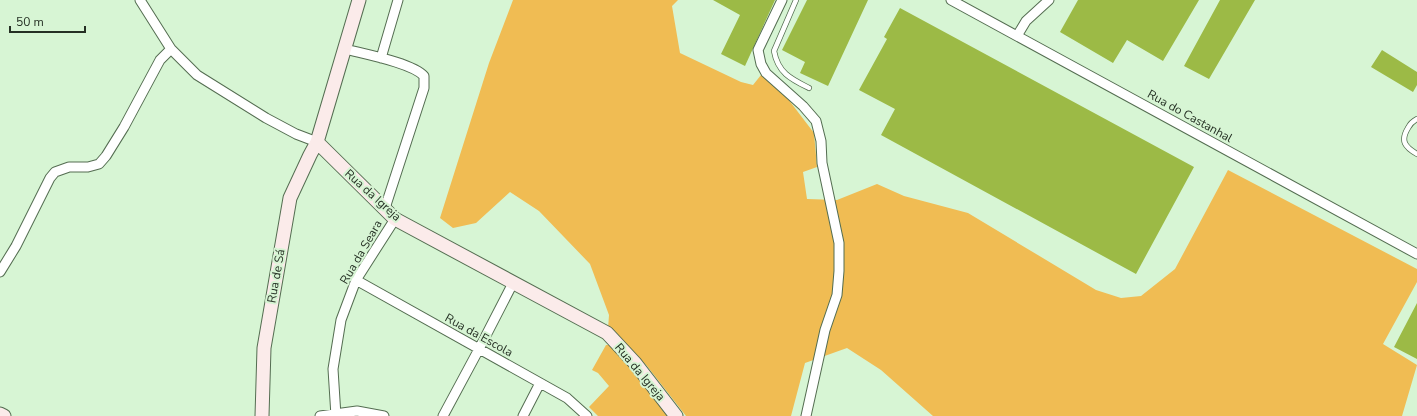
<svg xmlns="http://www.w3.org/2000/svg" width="1417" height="416" font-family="'Nunito Sans',sans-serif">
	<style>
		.green { fill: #f0bc53 }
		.building { fill: #9cba46 }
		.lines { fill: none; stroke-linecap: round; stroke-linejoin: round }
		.lane-casing { stroke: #546d51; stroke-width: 6 }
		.street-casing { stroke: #546d51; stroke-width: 11 }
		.secondary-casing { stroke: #546d51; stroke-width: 15 }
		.lane { stroke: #fff; stroke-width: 4.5 }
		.street { stroke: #fff; stroke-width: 9 }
		.secondary { stroke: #fbebea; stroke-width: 13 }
		.labels { text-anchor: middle; stroke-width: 4; stroke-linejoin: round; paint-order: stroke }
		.street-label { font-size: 12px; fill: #253024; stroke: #d7f5d4 }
	</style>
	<rect width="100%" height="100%" fill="#d7f5d4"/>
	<path class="green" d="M 513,0 L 678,0 L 672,6 L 680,53 L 741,82 L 753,85 L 761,75 L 785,95 L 814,133 L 817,167 L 803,172 L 807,199 L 837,200 L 877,184 L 904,196 L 968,213 L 1096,290 L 1121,298 L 1141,296 L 1175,269 L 1228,170 L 1417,269 L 1417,282 L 1383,344 L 1417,365 L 1402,416 L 933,416 L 881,370 L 847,348 L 805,363 L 791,416 L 686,416 L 647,366 L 608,329 L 609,315 L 590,264 L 539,211 L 510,192 L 476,223 L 453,228 L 440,218 L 489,63 Z
		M 606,345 L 614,345 L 669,416 L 598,416 L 589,407 L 609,386 L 598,373 L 592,370 Z"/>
	<path class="building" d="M 713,0 L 775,0 L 745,66 L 721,54 L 740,15 Z
		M 807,0 L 868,0 L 828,86 L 800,73 L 805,62 L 782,50 Z
		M 1078,0 L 1199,0 L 1163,61 L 1127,40 L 1113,63 L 1060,32 Z
		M 1220,0 L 1255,0 L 1209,79 L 1184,66 Z
		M 900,8 L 1194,167 L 1136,274 L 881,135 L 895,109 L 859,90 L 887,39 L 884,37 Z
		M 1382,50 L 1417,72 L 1417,85 L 1413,92 L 1371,67 Z
		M 1417,303 L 1417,359 L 1394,347 Z"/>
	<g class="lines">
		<defs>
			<path id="lane" d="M 796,0 L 774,51 C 778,73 791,79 809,88
				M 1417,119 C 1413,121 1410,124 1408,128 C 1400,141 1405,147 1417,154"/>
			<path id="street" d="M 140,0 L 171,49 L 197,75 L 266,118 L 296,134 L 317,142
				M 782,0 L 758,50 L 761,64 L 766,73 L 803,106 L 816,121 L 821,141 L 822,163 L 839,243 L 839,271 L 837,295 L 825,330 L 806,416
				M 951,0 L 1417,254
				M 1017,36 L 1026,21 L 1049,0
				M 345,49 C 364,54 412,63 424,76 L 424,88 L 385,208
				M 381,58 L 398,0
				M 0,272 L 16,246 L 50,178 L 55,172 L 69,167 L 88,167 L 99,164 L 106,156 L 124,127 L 160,60 L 171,49
				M 356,280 L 567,398 L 587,416
				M 320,416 L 357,411 L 384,416
				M 336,416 L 333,369 L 341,320 L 356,280 L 395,219
				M 443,416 L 479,349 L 513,283
				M 523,416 L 540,383"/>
			<path id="secondary" d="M 317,142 L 395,219 L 607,333 L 635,363 L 676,416
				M 0,414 L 4,416
				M 262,416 L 264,348 L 290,198 L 310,155 L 317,142 L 359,0"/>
		</defs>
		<use href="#lane" class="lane-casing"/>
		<use href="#street" class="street-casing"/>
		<use href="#secondary" class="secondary-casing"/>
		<use href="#lane" class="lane"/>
		<use href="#street" class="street"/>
		<use href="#secondary" class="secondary"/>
	</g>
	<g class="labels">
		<g class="street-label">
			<text transform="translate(1190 116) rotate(29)" y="4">Rua do Castanhal</text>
			<text transform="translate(373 195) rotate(42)" y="4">Rua da Igreja</text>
			<text transform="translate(361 252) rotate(-60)" y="4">Rua da Seara</text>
			<text transform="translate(276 276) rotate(-80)" y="4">Rua de Sá</text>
			<text transform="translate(479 335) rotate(29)" y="4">Rua da Escola</text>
			<text transform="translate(640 372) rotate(50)" y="4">Rua da Igreja</text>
		</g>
	</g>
	<path d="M10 26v6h75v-6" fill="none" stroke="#253024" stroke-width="2"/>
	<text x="16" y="26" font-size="12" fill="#253024" stroke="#d7f5d4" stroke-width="3" paint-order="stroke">50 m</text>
</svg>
